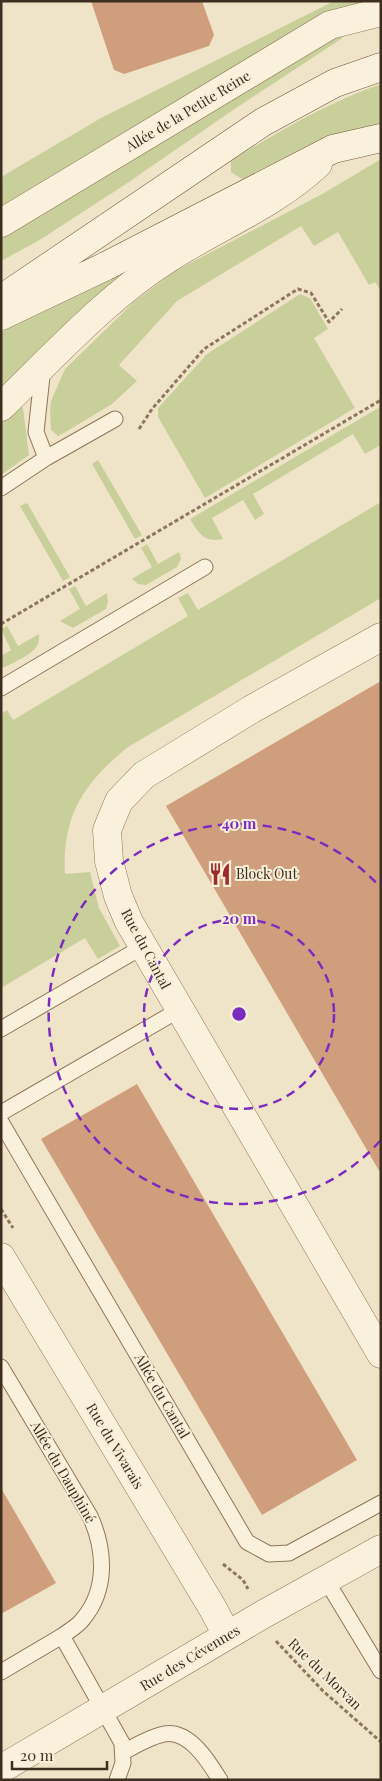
<svg xmlns="http://www.w3.org/2000/svg" width="382" height="1781" font-family="'Playfair Display',serif">
	<style>
		.green { fill: #c9cf9b }
		.building { fill: #cf9f7d }
		.lines { fill: none; stroke-linecap: round; stroke-linejoin: round }
		.service-casing { stroke: #8d765c; stroke-width: 17 }
		.minor-casing { stroke: #8d765c; stroke-width: 29 }
		.secondary-casing { stroke: #6f573f; stroke-width: 29 }
		.path { stroke: #8d765c; stroke-width: 3; stroke-dasharray: 4 2.5; stroke-linecap: butt }
		.service { stroke: #faf1dc; stroke-width: 15 }
		.minor { stroke: #faf1dc; stroke-width: 28 }
		.secondary { stroke: #faf1dc; stroke-width: 28 }
		.ring { fill: none; stroke: #7b2cbf; stroke-width: 2.5; stroke-dasharray: 9 6 }
		.labels { text-anchor: middle; stroke-width: 4; stroke-linejoin: round; paint-order: stroke }
		.street-label { font-size: 14px; fill: #3d2e20; stroke: #f7eed8 }
		.poi-label { font-size: 14px; fill: #3d2e20; stroke: #f7eed8; text-anchor: start }
		.centre { fill: #7b2cbf; stroke: #f7eed8; stroke-width: 2.5 }
		.ring-label { font-size: 15px; text-anchor: middle; font-weight: bold; fill: #7b2cbf; stroke: #f7eed8; stroke-width: 4; stroke-linejoin: round; paint-order: stroke }
	</style>
	<rect width="100%" height="100%" fill="#f0e4c8"/>
	<path class="green" d="M 334,1 L 367,1 L 341,39 L 236,108 L 126,184 L 38,241 L 1,261 L 1,177 L 101,118 Z
		M 381,84 L 381,123 L 326,138 L 242,179 L 231,172 L 231,161 C 279,131 327,103 381,84 Z
		M 381,159 L 381,291 L 375,282 L 369,285 L 338,232 L 314,246 L 301,226 L 177,301 L 119,365 L 137,381 L 112,404 L 64,433 L 58,436 L 51,430 L 50,412 L 51,401 L 65,369 L 134,302 L 175,271 L 324,193 Z
		M 117,272 L 122,281 L 1,391 L 1,332 Z
		M 300,294 L 310,298 L 328,329 L 314,338 L 355,408 L 205,498 L 158,417 L 158,408 L 207,354 Z
		M 21,407 L 23,408 L 29,455 L 1,475 L 1,423 Z
		M 380,407 L 381,445 L 365,454 L 353,434 L 253,494 L 264,514 L 255,520 L 243,500 L 212,518 L 223,539 C 205,543 199,534 190,519 Z
		M 98,460 L 142,535 L 135,539 L 92,464 Z
		M 381,502 L 381,598 L 128,747 C 84,783 62,815 65,874 L 90,872 L 99,908 L 120,946 L 98,959 L 85,938 L 1,988 L 1,714 L 7,710 L 13,720 L 188,616 L 178,598 L 188,593 L 198,610 Z
		M 27,503 L 70,577 L 63,581 L 20,506 Z
		M 147,544 L 158,564 L 179,552 L 181,559 L 177,567 L 146,585 L 138,584 L 132,579 L 152,567 L 141,548 Z
		M 75,586 L 86,606 L 107,593 L 108,602 L 106,609 L 73,628 L 60,621 L 80,609 L 69,589 Z
		M 7,626 L 18,646 L 39,634 C 42,652 19,659 5,667 L 1,667 L 1,656 L 11,650 L 1,629 Z"/>
	<path class="building" d="M 91,1 L 202,1 L 214,35 L 209,46 L 124,74 L 114,70 Z
		M 381,681 L 381,1174 L 166,806 Z
		M 137,1084 L 357,1460 L 262,1515 L 41,1139 Z
		M 1,1488 L 56,1583 L 1,1614 Z"/>
	<g class="lines">
		<defs>
			<path id="service" d="M 43,367 L 36,432 L 46,458
				M 1,488 L 46,458 L 115,419
				M 1,688 L 205,567
				M 1,1029 L 144,946
				M 1,1113 L 179,1010
				M 1,1122 L 247,1542 L 269,1554 L 289,1553 L 381,1503
				M 1,1367 L 90,1516 C 105,1549 108,1589 83,1619 C 78,1626 69,1631 62,1636 L 122,1743 L 123,1763 L 117,1780
				M 326,1580 L 381,1671
				M 1,1672 L 62,1636
				M 124,1752 C 136,1745 150,1737 164,1734 C 189,1729 209,1762 220,1780"/>
			<path id="minor" d="M 1,223 L 330,25 L 381,12
				M 1,407 C 55,355 106,298 169,258 C 219,226 274,205 318,164
				M 381,637 L 252,709 L 144,775 L 119,801 L 107,830 L 109,861 L 118,896 L 129,922 L 381,1354
				M 1,1257 L 212,1607 L 227,1635
				M 1,1769 L 262,1615 L 381,1549"/>
			<path id="secondary" d="M 1,299 L 263,122 L 335,83 L 381,67
				M 1,316 L 106,266 L 333,149 L 381,138"/>
		</defs>
		<use href="#service" class="service-casing"/>
		<use href="#minor" class="minor-casing"/>
		<use href="#secondary" class="secondary-casing"/>
		<path class="path" d="M 139,429 L 152,409 L 204,349 L 290,294 L 298,289 L 311,293 L 329,322 L 342,309
			M 1,624 L 381,400
			M 1,1209 L 13,1228
			M 223,1564 L 243,1580 L 248,1589
			M 276,1641 L 323,1691 L 381,1742"/>
		<use href="#service" class="service"/>
		<use href="#minor" class="minor"/>
		<use href="#secondary" class="secondary"/>
	</g>
	<g class="ring">
		<circle cx="239" cy="1014" r="95"/>
		<path d="M380 1141A190 190 0 1 1 380 887"/>
	</g>
	<defs>
		<symbol id="restaurant-bare" viewBox="-9 -9 18 18"><path d="M-5-6h1v4h1v-4h1v4h1v-4h1v5L-1.5 .5V6h-2V.5L-5-1ZM5-6V6H3V1.5H1.5Q1.5-4 5-6Z" fill="#9e2a2b" stroke="#f7eed8" stroke-width="2.5" paint-order="stroke"/></symbol>
	</defs>
	<g fill-rule="evenodd">
		<use href="#restaurant-bare" x="204" y="858" width="32" height="32"/>
	</g>
	<g class="labels">
		<g class="street-label">
			<text transform="translate(188 111) rotate(-31)" y="5">Allée de la Petite Reine</text>
			<text transform="translate(146 949) rotate(62)" y="5">Rue du Cantal</text>
			<text transform="translate(162 1396) rotate(60)" y="5">Allée du Cantal</text>
			<text transform="translate(115 1446) rotate(59)" y="5">Rue du Vivarais</text>
			<text transform="translate(63 1472) rotate(60)" y="5">Allée du Dauphiné</text>
			<text transform="translate(190 1658) rotate(-31)" y="5">Rue des Cévennes</text>
			<text transform="translate(325 1674) rotate(44)" y="5">Rue du Morvan</text>
		</g>
		<g class="poi-label">
			<text x="236" y="879">Block Out</text>
		</g>
	</g>
	<circle cx="239" cy="1014" r="8" class="centre"/>
	<g class="ring-label">
		<text x="239" y="829">40 m</text>
		<text x="239" y="924">20 m</text>
	</g>
	<rect width="382" height="1781" fill="none" stroke="#3d2e20" stroke-width="5"/>
	<path d="M12 1761v8h95v-8" fill="none" stroke="#3d2e20" stroke-width="2.5"/>
	<text x="20" y="1761" font-size="15" fill="#3d2e20" stroke="#f7eed8" stroke-width="4" paint-order="stroke">20 m</text>
</svg>
